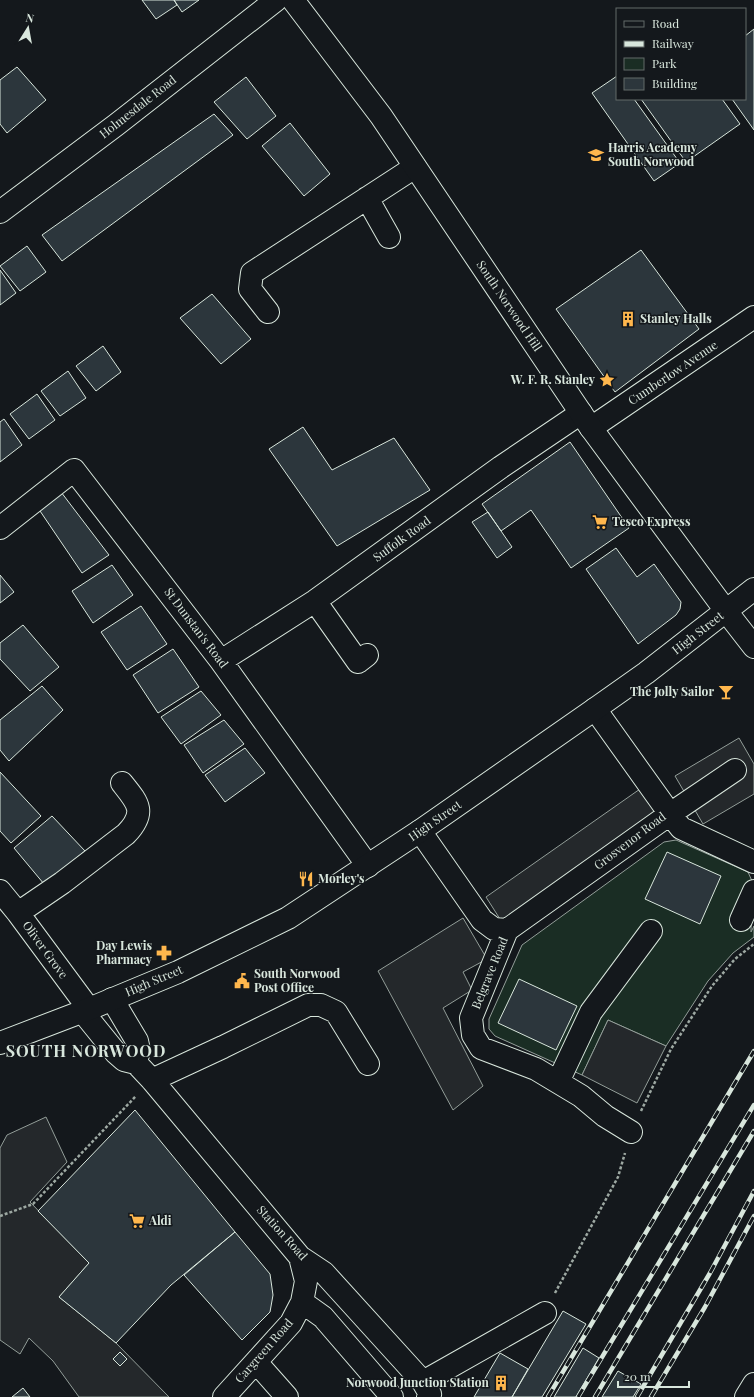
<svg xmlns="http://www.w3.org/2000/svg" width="754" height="1397" font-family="'Playfair Display',serif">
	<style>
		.green { fill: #1a2d24; stroke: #939e99 }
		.parking { fill: #24282b; stroke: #939e99 }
		.building { fill: #2c363c; stroke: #d8e6dc }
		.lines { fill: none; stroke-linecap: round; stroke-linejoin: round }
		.minor-casing { stroke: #d8e6dc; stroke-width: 24 }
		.major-casing { stroke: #d8e6dc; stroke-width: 24 }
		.path { stroke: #9da8a2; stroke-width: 2.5; stroke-dasharray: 3 2; stroke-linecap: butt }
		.minor { stroke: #14181c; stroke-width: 22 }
		.major { stroke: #14181c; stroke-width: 22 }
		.rail-casing { stroke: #d8e6dc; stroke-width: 4.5 }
		.rail { stroke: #14181c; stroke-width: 3; stroke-dasharray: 9; stroke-linecap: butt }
		.labels { text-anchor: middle; stroke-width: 3; stroke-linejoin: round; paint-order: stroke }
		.street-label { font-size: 12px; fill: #d8e6dc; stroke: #14181c }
		.poi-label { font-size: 12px; font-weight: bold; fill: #d8e6dc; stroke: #14181c; text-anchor: start }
		.district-label { font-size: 16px; font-weight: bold; letter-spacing: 1px; fill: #d8e6dc; stroke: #14181c }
	</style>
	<rect width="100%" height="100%" fill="#14181c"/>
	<path class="green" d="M 676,840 L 748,872 L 752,881 L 751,932 L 754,926 L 754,937 L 733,953 L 708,981 L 666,1046 L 608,1020 L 582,1075 L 495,1036 L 489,1029 L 489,1019 L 522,945 L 664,842 Z"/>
	<path class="parking" d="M 739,738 L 754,764 L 754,794 L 703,824 L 675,776 Z
		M 640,789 L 661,820 L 507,930 L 486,897 Z
		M 463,918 L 487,959 L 463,972 L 472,990 L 443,1008 L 483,1086 L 453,1110 L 378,971 Z
		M 608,1020 L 666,1046 L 637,1103 L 582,1075 Z
		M 46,1117 L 67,1162 L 30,1202 L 89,1263 L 59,1297 L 116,1343 L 169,1397 L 79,1397 L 53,1361 L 29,1338 L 20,1354 L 0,1340 L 0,1148 L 7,1135 Z"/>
	<path class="building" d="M 142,0 L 174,0 L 177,5 L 156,19 Z
		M 174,0 L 199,0 L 182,12 Z
		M 754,29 L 754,130 L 732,99 L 745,99 L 745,36 Z
		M 17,67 L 46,100 L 7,133 L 0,124 L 0,80 Z
		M 617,76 L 617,99 L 634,99 L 680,163 L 654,181 L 592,93 Z
		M 246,77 L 276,116 L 247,139 L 214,102 Z
		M 641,99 L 722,99 L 740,124 L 686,162 Z
		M 214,114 L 233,135 L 62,261 L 42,235 Z
		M 290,123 L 330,174 L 304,196 L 262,146 Z
		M 27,246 L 46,272 L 20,291 L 0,266 Z
		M 641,250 L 699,329 L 615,392 L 556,309 Z
		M 0,270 L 16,293 L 0,305 Z
		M 212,294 L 251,339 L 221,364 L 180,318 Z
		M 103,346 L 121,372 L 96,391 L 76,366 Z
		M 68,371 L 86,398 L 60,416 L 41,391 Z
		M 37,394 L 55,420 L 29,439 L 10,414 Z
		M 4,419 L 22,445 L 0,462 L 0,422 Z
		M 303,427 L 332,470 L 394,438 L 430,490 L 337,546 L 269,449 Z
		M 570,442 L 629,528 L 571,568 L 531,510 L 501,531 L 482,504 Z
		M 61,492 L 109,555 L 82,573 L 38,508 Z
		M 488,512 L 512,547 L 497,558 L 472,522 Z
		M 616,548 L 637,577 L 654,564 L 681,602 L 680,609 L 676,615 L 638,644 L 586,569 Z
		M 112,565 L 133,595 L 93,623 L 72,591 Z
		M 0,575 L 14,592 L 0,603 Z
		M 141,606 L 167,644 L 127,670 L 101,632 Z
		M 23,625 L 59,667 L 30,691 L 0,659 L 0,643 Z
		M 173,649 L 199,687 L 158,713 L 133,675 Z
		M 42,686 L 63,710 L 9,761 L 0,750 L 0,720 Z
		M 201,691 L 221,715 L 181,744 L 161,717 Z
		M 224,720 L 244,744 L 203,773 L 184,745 Z
		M 245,748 L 265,773 L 225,802 L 205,775 Z
		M 0,772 L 41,816 L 11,843 L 0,831 Z
		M 52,816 L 85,851 L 44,884 L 14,848 Z
		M 667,852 L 721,876 L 700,924 L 645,899 Z
		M 519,979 L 577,1006 L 556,1050 L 498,1023 Z
		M 135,1110 L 235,1232 L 171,1285 L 116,1343 L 59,1297 L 89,1263 L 38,1211 Z
		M 235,1232 L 270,1274 L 273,1295 L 270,1312 L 242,1340 L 184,1275 Z
		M 563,1311 L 586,1324 L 542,1397 L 512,1397 Z
		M 583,1348 L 599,1358 L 576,1397 L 554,1397 Z
		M 120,1352 L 127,1359 L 120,1366 L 113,1359 Z
		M 500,1353 L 528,1369 L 512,1397 L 474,1397 Z
		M 618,1371 L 641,1384 L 633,1397 L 602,1397 Z
		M 23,1388 L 30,1397 L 12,1397 Z"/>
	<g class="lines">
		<defs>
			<path id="minor" d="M 367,198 L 389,237
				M 0,212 L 116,125 L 276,0
				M 268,312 L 250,289 L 252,273 L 415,167
				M 591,428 L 754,317
				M 0,528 L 74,470 L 221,661 L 368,866
				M 315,601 L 358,662 L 367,655
				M 221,661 L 315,601 L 501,467 L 581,413
				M 735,770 L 670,814 L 681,828 L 754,862
				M 420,831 L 482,920 L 494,929 L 507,930
				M 0,891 L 18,913 L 89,1009
				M 18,913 L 62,883 L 126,834 C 147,812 138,803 122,783
				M 741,920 L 754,891
				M 507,930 L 670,814 L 595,709
				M 507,930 L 471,1018 L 473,1035 L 481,1048 L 536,1069 L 581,1096 L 605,1116 L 631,1132
				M 112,999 L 137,1041 L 139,1050 L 136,1063
				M 82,1011 L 116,1053 L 124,1060 L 136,1063 L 152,1080 L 300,1257 L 324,1273 L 423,1382 L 430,1394 L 428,1397
				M 152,1080 L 223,1047 L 308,1005 L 321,1005 L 336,1012 L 368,1064
				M 558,1082 L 591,1012 L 651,931
				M 302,1302 L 323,1317 L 392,1397
				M 256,1362 L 287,1397
				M 423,1382 L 545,1313
				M 224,1397 L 291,1323 L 302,1302 L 306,1281 L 300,1257
				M 746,1397 L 754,1384"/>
			<path id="major" d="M 293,0 L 381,116 L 591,428 L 726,611 L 754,647
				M 0,1043 L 89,1009 L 178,972 L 288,918 L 420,831 L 595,709 L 646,673 L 754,589"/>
		</defs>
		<use href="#minor" class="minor-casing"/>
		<use href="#major" class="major-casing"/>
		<path class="path" d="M 641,1111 L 671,1049 L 712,986 L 735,959 L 754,944
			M 0,1216 L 33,1204 L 136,1096
			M 555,1293 L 618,1177 L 625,1153"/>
		<use href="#minor" class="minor"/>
		<use href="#major" class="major"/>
		<defs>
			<path id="rail" d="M 548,1397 L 754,1051
				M 578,1397 L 754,1105
				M 595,1397 L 754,1131
				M 637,1397 L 710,1273 L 754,1191
				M 651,1397 L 705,1307 L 754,1216"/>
		</defs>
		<use href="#rail" class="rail-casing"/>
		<use href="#rail" class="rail"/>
	</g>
	<defs>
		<symbol id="school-bare" viewBox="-9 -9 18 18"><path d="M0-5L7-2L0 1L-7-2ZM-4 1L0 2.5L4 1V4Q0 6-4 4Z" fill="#ffb74d" stroke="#14181c" stroke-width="2.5" paint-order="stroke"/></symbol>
		<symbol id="building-bare" viewBox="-9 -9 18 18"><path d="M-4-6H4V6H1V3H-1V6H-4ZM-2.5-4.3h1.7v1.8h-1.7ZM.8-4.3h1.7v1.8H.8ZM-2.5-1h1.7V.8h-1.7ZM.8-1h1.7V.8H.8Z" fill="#ffb74d" stroke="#14181c" stroke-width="2.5" paint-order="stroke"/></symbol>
		<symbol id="sight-bare" viewBox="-9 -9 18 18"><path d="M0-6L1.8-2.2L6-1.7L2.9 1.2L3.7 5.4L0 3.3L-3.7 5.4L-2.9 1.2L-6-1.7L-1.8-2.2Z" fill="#ffb74d" stroke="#14181c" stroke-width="2.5" paint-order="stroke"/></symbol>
		<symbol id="supermarket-bare" viewBox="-9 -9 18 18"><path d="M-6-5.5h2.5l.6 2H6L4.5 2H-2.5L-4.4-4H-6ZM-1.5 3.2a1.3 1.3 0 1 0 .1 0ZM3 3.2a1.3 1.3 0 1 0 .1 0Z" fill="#ffb74d" stroke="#14181c" stroke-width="2.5" paint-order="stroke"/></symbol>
		<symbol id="bar-bare" viewBox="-9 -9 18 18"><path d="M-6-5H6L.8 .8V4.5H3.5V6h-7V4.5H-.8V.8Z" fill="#ffb74d" stroke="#14181c" stroke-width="2.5" paint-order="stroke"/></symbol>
		<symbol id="restaurant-bare" viewBox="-9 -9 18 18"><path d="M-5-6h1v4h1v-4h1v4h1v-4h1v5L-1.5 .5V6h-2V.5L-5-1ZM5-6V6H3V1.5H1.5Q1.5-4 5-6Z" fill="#ffb74d" stroke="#14181c" stroke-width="2.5" paint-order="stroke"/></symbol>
		<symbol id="pharmacy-bare" viewBox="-9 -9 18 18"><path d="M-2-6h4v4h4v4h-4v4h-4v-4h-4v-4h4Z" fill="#ffb74d" stroke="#14181c" stroke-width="2.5" paint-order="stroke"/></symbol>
		<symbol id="civic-bare" viewBox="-9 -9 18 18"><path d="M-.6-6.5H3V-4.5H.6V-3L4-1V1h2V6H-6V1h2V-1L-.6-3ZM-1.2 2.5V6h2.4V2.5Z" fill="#ffb74d" stroke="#14181c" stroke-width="2.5" paint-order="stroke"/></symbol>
	</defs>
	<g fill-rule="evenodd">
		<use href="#school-bare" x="585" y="144" width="22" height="22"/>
		<use href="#building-bare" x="617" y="308" width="22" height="22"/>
		<use href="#sight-bare" x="596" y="369" width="22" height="22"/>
		<use href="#supermarket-bare" x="589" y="511" width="22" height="22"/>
		<use href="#bar-bare" x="715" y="681" width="22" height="22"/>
		<use href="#restaurant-bare" x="295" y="868" width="22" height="22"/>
		<use href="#pharmacy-bare" x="153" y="942" width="22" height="22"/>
		<use href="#civic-bare" x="231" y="970" width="22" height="22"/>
		<use href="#supermarket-bare" x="126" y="1210" width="22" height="22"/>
		<use href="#building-bare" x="490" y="1372" width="22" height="22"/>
	</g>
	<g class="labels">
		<g class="street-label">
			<text transform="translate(138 107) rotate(-38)" y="4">Holmesdale Road</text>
			<text transform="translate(509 306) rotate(56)" y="4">South Norwood Hill</text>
			<text transform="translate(673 373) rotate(-34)" y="4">Cumberlow Avenue</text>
			<text transform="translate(402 539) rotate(-36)" y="4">Suffolk Road</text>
			<text transform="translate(196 628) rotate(53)" y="4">St Dunstan's Road</text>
			<text transform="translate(698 633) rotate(-38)" y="4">High Street</text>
			<text transform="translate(435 821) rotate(-35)" y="4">High Street</text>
			<text transform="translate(630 841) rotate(-37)" y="4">Grosvenor Road</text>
			<text transform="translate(45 950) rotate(54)" y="4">Oliver Grove</text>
			<text transform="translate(490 973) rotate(-68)" y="4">Belgrave Road</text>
			<text transform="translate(154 981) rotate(-23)" y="4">High Street</text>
			<text transform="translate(282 1233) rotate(48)" y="4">Station Road</text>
			<text transform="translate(264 1351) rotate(-49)" y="4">Cargreen Road</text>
		</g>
		<g class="poi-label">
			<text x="608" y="152">Harris Academy<tspan x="608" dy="14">South Norwood</tspan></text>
			<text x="640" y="323">Stanley Halls</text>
			<text x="595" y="384" text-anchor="end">W. F. R. Stanley</text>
			<text x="612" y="526">Tesco Express</text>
			<text x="714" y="696" text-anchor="end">The Jolly Sailor</text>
			<text x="318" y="883">Morley's</text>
			<text x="152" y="950" text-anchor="end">Day Lewis<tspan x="152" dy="14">Pharmacy</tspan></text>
			<text x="254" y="978">South Norwood<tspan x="254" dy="14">Post Office</tspan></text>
			<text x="149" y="1225">Aldi</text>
			<text x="489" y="1387" text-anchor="end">Norwood Junction Station</text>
		</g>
		<g class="district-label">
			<text x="86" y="1057">SOUTH NORWOOD</text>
		</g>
	</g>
	<rect x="616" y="8" width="130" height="92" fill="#14181c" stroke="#626a69"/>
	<rect x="624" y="21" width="20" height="6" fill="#14181c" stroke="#626a69"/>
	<text x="652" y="28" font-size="12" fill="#d8e6dc">Road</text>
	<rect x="624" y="41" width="20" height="6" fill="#d8e6dc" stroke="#626a69"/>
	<text x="652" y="48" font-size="12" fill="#d8e6dc">Railway</text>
	<rect x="624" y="58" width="20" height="12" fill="#1a2d24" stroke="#626a69"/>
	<text x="652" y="68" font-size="12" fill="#d8e6dc">Park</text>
	<rect x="624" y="78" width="20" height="12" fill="#2c363c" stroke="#626a69"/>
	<text x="652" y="88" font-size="12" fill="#d8e6dc">Building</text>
	<g transform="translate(28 28) rotate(11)" stroke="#14181c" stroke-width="3" paint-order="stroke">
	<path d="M0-3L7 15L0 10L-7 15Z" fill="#d8e6dc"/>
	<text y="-6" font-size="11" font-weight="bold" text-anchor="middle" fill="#d8e6dc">N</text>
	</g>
	<path d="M618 1381v6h71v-6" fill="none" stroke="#d8e6dc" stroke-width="2"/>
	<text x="624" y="1381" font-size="12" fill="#d8e6dc" stroke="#14181c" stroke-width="3" paint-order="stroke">20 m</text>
</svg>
